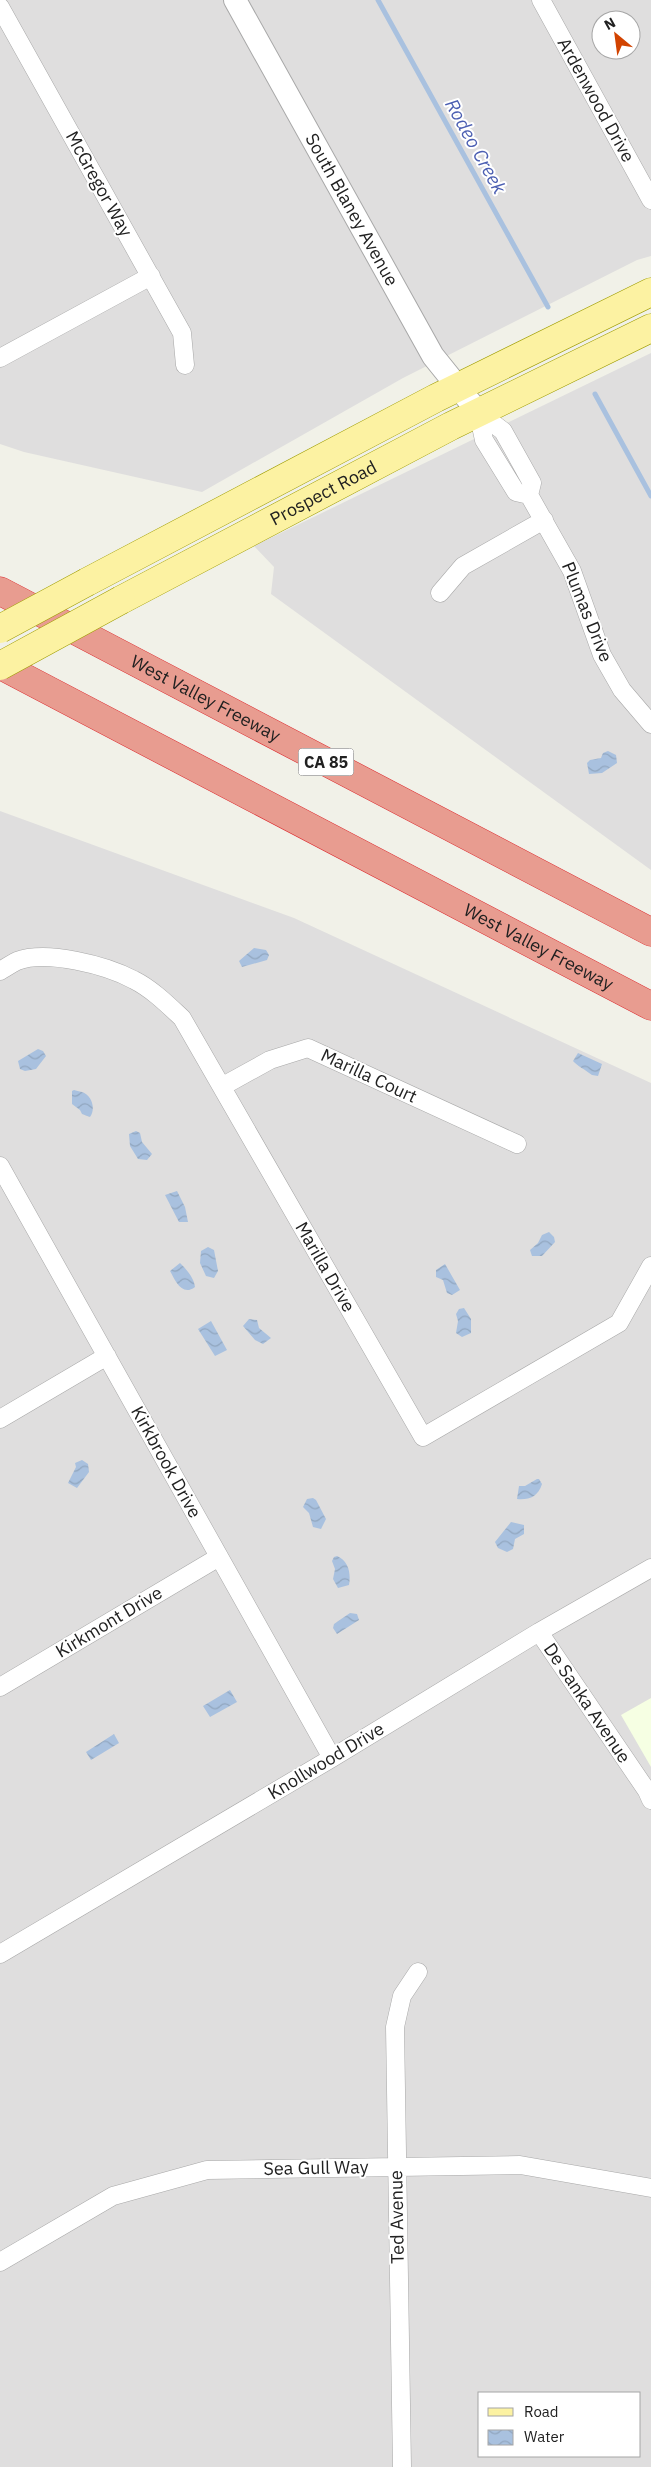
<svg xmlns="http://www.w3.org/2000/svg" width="651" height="2467" font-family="'IBM Plex Sans',sans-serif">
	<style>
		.residential { fill: #dfdede; fill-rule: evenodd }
		.education { fill: #f6ffe3 }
		.water { fill: url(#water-waves) }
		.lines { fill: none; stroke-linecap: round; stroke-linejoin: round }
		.stream { stroke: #a9c1df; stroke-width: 5 }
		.minor-casing { stroke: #a8a8a8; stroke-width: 19 }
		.tertiary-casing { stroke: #a8a8a8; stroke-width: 24 }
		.primary-casing { stroke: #9e9c00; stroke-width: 29 }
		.motorway-casing { stroke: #dc282d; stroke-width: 29 }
		.minor { stroke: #fff; stroke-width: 18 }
		.tertiary { stroke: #fff; stroke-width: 22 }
		.primary { stroke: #fcf2a2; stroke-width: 28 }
		.motorway { stroke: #e89c90; stroke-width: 28 }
		.primary-bridge-casing { stroke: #9e9c00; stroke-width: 29; stroke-linecap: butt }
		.primary-bridge { stroke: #fcf2a2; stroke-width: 28 }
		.labels { text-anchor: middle; stroke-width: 4; stroke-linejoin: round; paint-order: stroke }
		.shield { fill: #fff; stroke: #646464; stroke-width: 1 }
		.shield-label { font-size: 16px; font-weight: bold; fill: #212121 }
		.street-label { font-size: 18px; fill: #212121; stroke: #fff }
		.water-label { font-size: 19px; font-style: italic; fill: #4c5fb2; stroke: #fff }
	</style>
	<defs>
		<pattern id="water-waves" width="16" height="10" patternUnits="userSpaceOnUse" patternTransform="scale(1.25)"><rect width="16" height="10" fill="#a9c1df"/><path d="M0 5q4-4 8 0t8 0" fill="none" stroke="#91a6bf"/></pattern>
	</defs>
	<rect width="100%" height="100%" fill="#f1f1e8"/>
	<path class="residential" d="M 0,0 L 651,0 L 651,256 L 637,260 L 403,378 L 202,492 L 24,452 L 0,444 ZM 601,20 L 631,20 L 631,50 L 601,50 Z
		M 651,353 L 651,870 L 271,594 L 274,567 L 254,546 Z
		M 0,811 L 294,918 L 651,1083 L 651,2467 L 0,2467 ZM 480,2393 L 640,2393 L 640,2456 L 480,2456 Z"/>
	<path class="education" d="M 651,1698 L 651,1767 L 621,1715 Z"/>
	<path class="water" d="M 608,751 L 616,755 L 617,763 L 602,773 L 589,774 L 587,763 L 590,760 L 601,758 L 603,753 Z
		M 254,948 L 266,950 L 269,955 L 267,960 L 242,967 L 239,961 Z
		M 38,1049 L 43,1051 L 46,1056 L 36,1069 L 25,1071 L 20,1069 L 18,1061 Z
		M 578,1053 L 602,1064 L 598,1076 L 592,1075 C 587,1071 576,1065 573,1061 Z
		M 74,1090 C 76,1091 79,1091 82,1092 C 92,1095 96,1109 90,1117 L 82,1114 L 80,1110 L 72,1104 L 72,1091 Z
		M 136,1131 L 140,1133 L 142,1142 L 152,1154 L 147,1160 L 138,1159 L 130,1146 L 129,1134 Z
		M 177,1191 L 185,1207 L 188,1222 L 179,1222 L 165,1195 Z
		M 549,1232 L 554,1237 L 555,1242 L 542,1256 L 532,1256 L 530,1250 L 538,1243 L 542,1235 Z
		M 208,1247 L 214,1250 L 218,1271 L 214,1278 L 206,1276 L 200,1263 L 201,1251 Z
		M 180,1263 C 187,1270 194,1278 195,1287 C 182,1297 175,1280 170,1271 Z
		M 445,1264 L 460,1290 L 452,1295 L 447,1293 L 443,1280 L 436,1277 L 436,1270 Z
		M 464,1308 L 471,1319 L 471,1333 L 462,1337 L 456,1333 L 458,1321 L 456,1314 L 459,1309 Z
		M 249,1319 L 257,1320 L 259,1328 L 271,1338 L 263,1344 L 255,1340 L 243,1326 Z
		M 211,1321 L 227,1350 L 215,1356 L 198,1329 Z
		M 82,1460 L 88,1464 L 89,1472 L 77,1488 L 68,1483 L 76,1467 L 75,1463 Z
		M 537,1479 L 539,1479 L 542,1484 C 538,1497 529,1500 517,1499 L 519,1486 L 525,1486 Z
		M 313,1498 L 316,1500 L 326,1519 L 321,1529 L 313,1527 L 309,1513 L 303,1507 L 307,1499 Z
		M 511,1522 L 524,1525 L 524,1534 L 515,1539 L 513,1549 L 507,1552 L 498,1548 L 495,1542 Z
		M 337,1556 C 349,1561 351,1574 349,1585 L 338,1588 L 333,1579 L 335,1569 L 332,1561 L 334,1557 Z
		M 350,1613 L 357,1614 L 359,1620 L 337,1634 L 333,1628 L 334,1624 Z
		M 230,1690 L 237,1702 L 210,1717 L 203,1706 Z
		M 114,1734 L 119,1743 L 91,1760 L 86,1752 Z"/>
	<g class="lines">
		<path class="stream" d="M 378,0 L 548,307
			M 595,394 L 651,496"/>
		<defs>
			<path id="minor" d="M 541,0 L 651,200
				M 0,7 L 182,333 L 185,365
				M 0,358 L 151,276
				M 478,412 L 484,440 L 516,492 L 529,495 L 572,571 L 602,655 L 622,690 L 651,724
				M 478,412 L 503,431 L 532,483 L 529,495
				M 440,593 L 463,566 L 544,520
				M 0,971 C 5,968 11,964 17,961 C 47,950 106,965 134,980 C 152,989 168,1005 182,1018 L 423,1437 L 619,1323 L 651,1266
				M 223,1086 L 270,1060 L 308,1048 L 517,1144
				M 0,1166 L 332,1758
				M 0,1419 L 107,1356
				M 539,1632 L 647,1791 L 651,1800
				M 0,1687 L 219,1557
				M 0,1954 L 332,1758 L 539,1632 L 651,1568
				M 0,2262 L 113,2196 L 207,2170 L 520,2165 L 651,2188
				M 402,2467 L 395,2027 L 402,1996 L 418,1972"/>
			<g id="tertiary">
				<path id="s1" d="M 235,0 L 433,356 L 478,412"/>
			</g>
			<g id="primary">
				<path d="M 87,582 L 436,398 L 651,292"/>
				<path id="s2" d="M 121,600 L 451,426 L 651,328"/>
			</g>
			<g id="motorway">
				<path id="s3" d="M 0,591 L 651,932"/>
				<path id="s4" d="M 0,665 L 651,1006"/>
			</g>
		</defs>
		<use href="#minor" class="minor-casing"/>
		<use href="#tertiary" class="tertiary-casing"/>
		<use href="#primary" class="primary-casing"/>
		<use href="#motorway" class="motorway-casing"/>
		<use href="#minor" class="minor"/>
		<use href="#tertiary" class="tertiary"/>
		<use href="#primary" class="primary"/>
		<use href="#motorway" class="motorway"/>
		<defs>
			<path id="primary-bridge" d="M 0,629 L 87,582
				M 0,666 L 121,600"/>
		</defs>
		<use href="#primary-bridge" class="primary-bridge-casing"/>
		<use href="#primary-bridge" class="primary-bridge"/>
	</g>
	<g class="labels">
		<rect class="shield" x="298.5" y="748.5" width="55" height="27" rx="4"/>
		<g class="shield-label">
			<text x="326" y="768">CA 85</text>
		</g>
		<g class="street-label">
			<text transform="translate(596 100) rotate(61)" y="6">Ardenwood Drive</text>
			<text transform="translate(99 184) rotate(61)" y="6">McGregor Way</text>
			<text dy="6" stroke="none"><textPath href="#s1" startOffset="240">South Blaney Avenue</textPath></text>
			<text dy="6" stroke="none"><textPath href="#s2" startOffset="229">Prospect Road</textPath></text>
			<text transform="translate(587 612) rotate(68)" y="6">Plumas Drive</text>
			<text dy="6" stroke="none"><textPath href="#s3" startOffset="232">West Valley Freeway</textPath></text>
			<text dy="6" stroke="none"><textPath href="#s4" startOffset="608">West Valley Freeway</textPath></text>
			<text transform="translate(369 1076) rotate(25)" y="6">Marilla Court</text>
			<text transform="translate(325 1267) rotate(60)" y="6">Marilla Drive</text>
			<text transform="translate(166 1462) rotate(61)" y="6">Kirkbrook Drive</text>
			<text transform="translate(109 1622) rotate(-31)" y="6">Kirkmont Drive</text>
			<text transform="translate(587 1703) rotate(56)" y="6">De Sanka Avenue</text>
			<text transform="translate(326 1761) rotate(-31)" y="6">Knollwood Drive</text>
			<text transform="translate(316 2168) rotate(-1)" y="6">Sea Gull Way</text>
			<text transform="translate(397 2217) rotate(-91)" y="6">Ted Avenue</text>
		</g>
		<g class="water-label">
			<text transform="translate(476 146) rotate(61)" y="7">Rodeo Creek</text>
		</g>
	</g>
	<rect x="478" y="2392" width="162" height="65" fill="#ffffff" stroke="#a6a6a6"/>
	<rect x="488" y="2408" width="25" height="8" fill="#fcf2a2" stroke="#a6a6a6"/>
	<text x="524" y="2417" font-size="15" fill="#212121">Road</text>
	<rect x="488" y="2430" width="25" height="15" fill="url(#water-waves)" stroke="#a6a6a6"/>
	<text x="524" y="2442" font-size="15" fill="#212121">Water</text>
	<g transform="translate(616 35) rotate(331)"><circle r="24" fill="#ffffff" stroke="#a6a6a6"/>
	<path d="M0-4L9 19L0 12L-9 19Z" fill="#d24300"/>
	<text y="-8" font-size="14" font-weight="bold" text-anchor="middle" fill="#212121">N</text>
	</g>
</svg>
